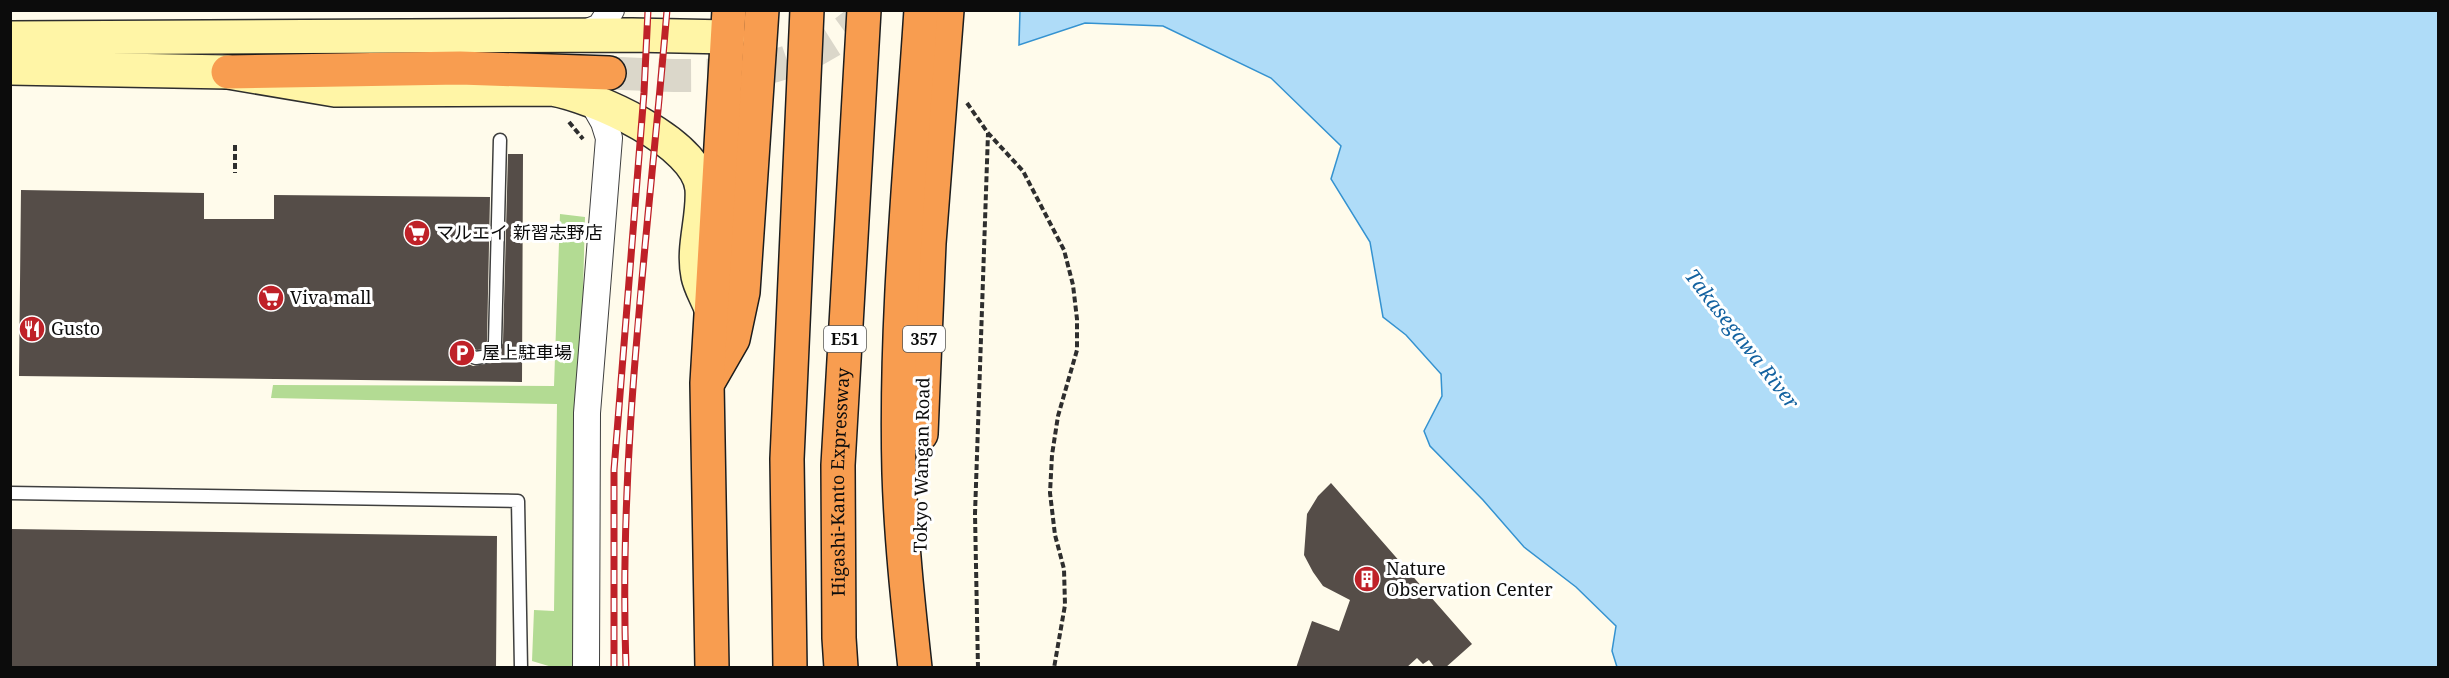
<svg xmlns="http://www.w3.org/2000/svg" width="2449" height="678" font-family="'Noto Serif','Noto Sans JP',serif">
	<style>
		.forest { fill: #b3db93 }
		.water { fill: #afdcf8; stroke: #3492d0; stroke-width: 1.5 }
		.building { fill: #554d48 }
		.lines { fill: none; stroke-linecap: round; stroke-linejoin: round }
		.highway-tunnel { stroke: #dbd7ca; stroke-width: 33; stroke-dasharray: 33 16; stroke-linecap: butt }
		.lane-casing { stroke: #3f3f3f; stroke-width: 15 }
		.street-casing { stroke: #3f3f3f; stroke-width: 28 }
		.secondary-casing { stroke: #2e2e2e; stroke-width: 36 }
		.highway-casing { stroke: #1d1d1d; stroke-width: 36 }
		.path { stroke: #2e2e2e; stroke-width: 4; stroke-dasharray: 6 3; stroke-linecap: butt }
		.lane { stroke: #fff; stroke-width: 12 }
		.street { stroke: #fff; stroke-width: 26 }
		.secondary { stroke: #fff5a6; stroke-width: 33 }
		.highway { stroke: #f89d50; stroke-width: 33 }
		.rail-casing { stroke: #bf2128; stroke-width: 7 }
		.rail { stroke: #fff; stroke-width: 4.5; stroke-dasharray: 14; stroke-linecap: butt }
		.labels { text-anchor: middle; stroke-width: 6; stroke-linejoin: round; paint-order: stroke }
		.shield { fill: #fff; stroke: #555; stroke-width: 1.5 }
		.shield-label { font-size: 16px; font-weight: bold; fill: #0c0c0c }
		.poi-label { font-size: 18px; fill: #0c0c0c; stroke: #fff; text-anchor: start }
		.street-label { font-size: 18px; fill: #0c0c0c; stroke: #fff }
		.water-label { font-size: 20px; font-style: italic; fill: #1362a0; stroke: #fff }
	</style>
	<rect width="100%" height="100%" fill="#fffbeb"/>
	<path class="forest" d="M 560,214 L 585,217 L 573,667 L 552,667 L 532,661 L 534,610 L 554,611 L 557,404 L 271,398 L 273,385 L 554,386 Z"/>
	<path class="water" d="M 1020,10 L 2438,11 L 2438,667 L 1617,667 L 1612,651 L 1616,626 L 1576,587 L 1524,547 L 1483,500 L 1430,446 L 1424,431 L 1442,396 L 1441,374 L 1406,335 L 1383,317 L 1370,242 L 1331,179 L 1341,146 L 1271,78 L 1163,26 L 1085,23 L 1019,45 Z"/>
	<path class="building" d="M 508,154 L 523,154 L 522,382 L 19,376 L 21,190 L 204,193 L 204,219 L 274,219 L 274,195 L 490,197 L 487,341 L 483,349 L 477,350 L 460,345 L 456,347 L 454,354 L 459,360 L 473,366 L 492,363 L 503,343 Z
		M 1331,483 L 1472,644 L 1445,668 L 1435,668 L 1429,660 L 1423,664 L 1417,658 L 1406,668 L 1296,668 L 1312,621 L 1339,631 L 1350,600 L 1323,586 L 1313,572 L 1304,555 L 1307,514 L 1318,496 Z
		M 11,529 L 497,536 L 496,668 L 11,668 Z"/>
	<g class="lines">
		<path class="highway-tunnel" d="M 609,73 C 711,77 791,86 871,10"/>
		<defs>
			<path id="lane" d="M 462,353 L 476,358 L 488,356 L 495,343 L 500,140
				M 10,493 L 518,501 L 521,668"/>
			<path id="street" d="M 578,36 L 600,27 L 611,10
				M 586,668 L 587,413 L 609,138 L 604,122 L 592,101"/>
			<path id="secondary" d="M 10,38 L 632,35 L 728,37
				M 10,68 L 228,72 L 335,90 L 552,89 C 593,96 698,142 702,189 C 704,218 692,247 698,276 C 700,286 706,296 710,306"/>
			<g id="highway">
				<path d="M 228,72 L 460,68 L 609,73"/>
				<path d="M 710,379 L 733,339 L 743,292 L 762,10"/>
				<path d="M 921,434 L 929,243 L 947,10"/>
				<path d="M 712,668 L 707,383 L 729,10"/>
				<path d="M 790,668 L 787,459 L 807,10"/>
				<path id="s1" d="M 841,668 L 839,638 L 838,465 L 864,10"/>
				<path d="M 915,668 C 908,603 901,538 899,473 C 895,318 911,165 921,10"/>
			</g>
		</defs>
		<use href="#lane" class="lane-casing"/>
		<use href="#street" class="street-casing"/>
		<use href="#secondary" class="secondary-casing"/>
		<use href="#highway" class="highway-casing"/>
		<path class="path" d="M 967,103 L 988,133 L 1023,171 L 1064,250 L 1073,285 L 1077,319 L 1077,350 L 1058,416 L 1052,455 L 1050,493 L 1055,535 L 1064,569 L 1065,605 L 1054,668
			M 569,122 L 583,139
			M 235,145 L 235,173
			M 978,668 L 975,514 L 988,133"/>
		<use href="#lane" class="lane"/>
		<use href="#street" class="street"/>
		<use href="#secondary" class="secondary"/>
		<use href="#highway" class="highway"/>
		<defs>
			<path id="rail" d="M 614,668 L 614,470 L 644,93 L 648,10
				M 626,668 C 618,447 649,229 667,10"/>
		</defs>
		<use href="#rail" class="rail-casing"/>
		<use href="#rail" class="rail"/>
	</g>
	<defs>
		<symbol id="supermarket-disc" viewBox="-11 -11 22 22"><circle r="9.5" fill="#bf2128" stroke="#fff"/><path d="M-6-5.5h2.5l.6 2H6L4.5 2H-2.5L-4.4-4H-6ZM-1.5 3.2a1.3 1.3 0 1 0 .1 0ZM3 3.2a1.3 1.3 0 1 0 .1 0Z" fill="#fff"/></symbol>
		<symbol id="restaurant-disc" viewBox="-11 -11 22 22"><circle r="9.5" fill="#bf2128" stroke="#fff"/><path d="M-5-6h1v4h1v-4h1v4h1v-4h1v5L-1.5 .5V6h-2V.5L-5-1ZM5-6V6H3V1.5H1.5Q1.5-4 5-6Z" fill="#fff"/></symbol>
		<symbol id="parking-disc" viewBox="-11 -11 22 22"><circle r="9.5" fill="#bf2128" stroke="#fff"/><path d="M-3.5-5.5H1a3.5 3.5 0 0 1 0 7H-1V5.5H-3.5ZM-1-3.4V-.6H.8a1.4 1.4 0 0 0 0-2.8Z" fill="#fff"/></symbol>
		<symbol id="building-disc" viewBox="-11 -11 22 22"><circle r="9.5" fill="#bf2128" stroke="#fff"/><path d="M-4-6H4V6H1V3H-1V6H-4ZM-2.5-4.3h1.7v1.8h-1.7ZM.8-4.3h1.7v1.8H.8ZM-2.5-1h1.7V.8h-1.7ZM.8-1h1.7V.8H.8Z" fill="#fff"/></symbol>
	</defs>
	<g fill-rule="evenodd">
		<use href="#supermarket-disc" x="402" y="218" width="30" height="30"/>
		<use href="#supermarket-disc" x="256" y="283" width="30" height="30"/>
		<use href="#restaurant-disc" x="17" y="314" width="30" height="30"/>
		<use href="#parking-disc" x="447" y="338" width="30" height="30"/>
		<use href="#building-disc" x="1352" y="564" width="30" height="30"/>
	</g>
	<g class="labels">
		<g class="shield">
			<rect x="824" y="326" width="42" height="26" rx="4.5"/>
			<rect x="903" y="326" width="42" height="26" rx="4.5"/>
		</g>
		<g class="shield-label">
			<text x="845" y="345">E51</text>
			<text x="924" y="345">357</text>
		</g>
		<g class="poi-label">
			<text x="436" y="239">マルエイ 新習志野店</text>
			<text x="290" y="304">Viva mall</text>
			<text x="51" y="335">Gusto</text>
			<text x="482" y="359">屋上駐車場</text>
			<text x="1386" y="575">Nature<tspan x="1386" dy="21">Observation Center</tspan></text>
		</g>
		<g class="street-label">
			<text transform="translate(922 465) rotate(-89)" y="6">Tokyo Wangan Road</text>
			<text dy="6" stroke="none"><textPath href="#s1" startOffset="186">Higashi-Kanto Expressway</textPath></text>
		</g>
		<g class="water-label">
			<text transform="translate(1742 339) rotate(52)" y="7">Takasegawa River</text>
		</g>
	</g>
	<rect width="2449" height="678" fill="none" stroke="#0c0c0c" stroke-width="24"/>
</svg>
